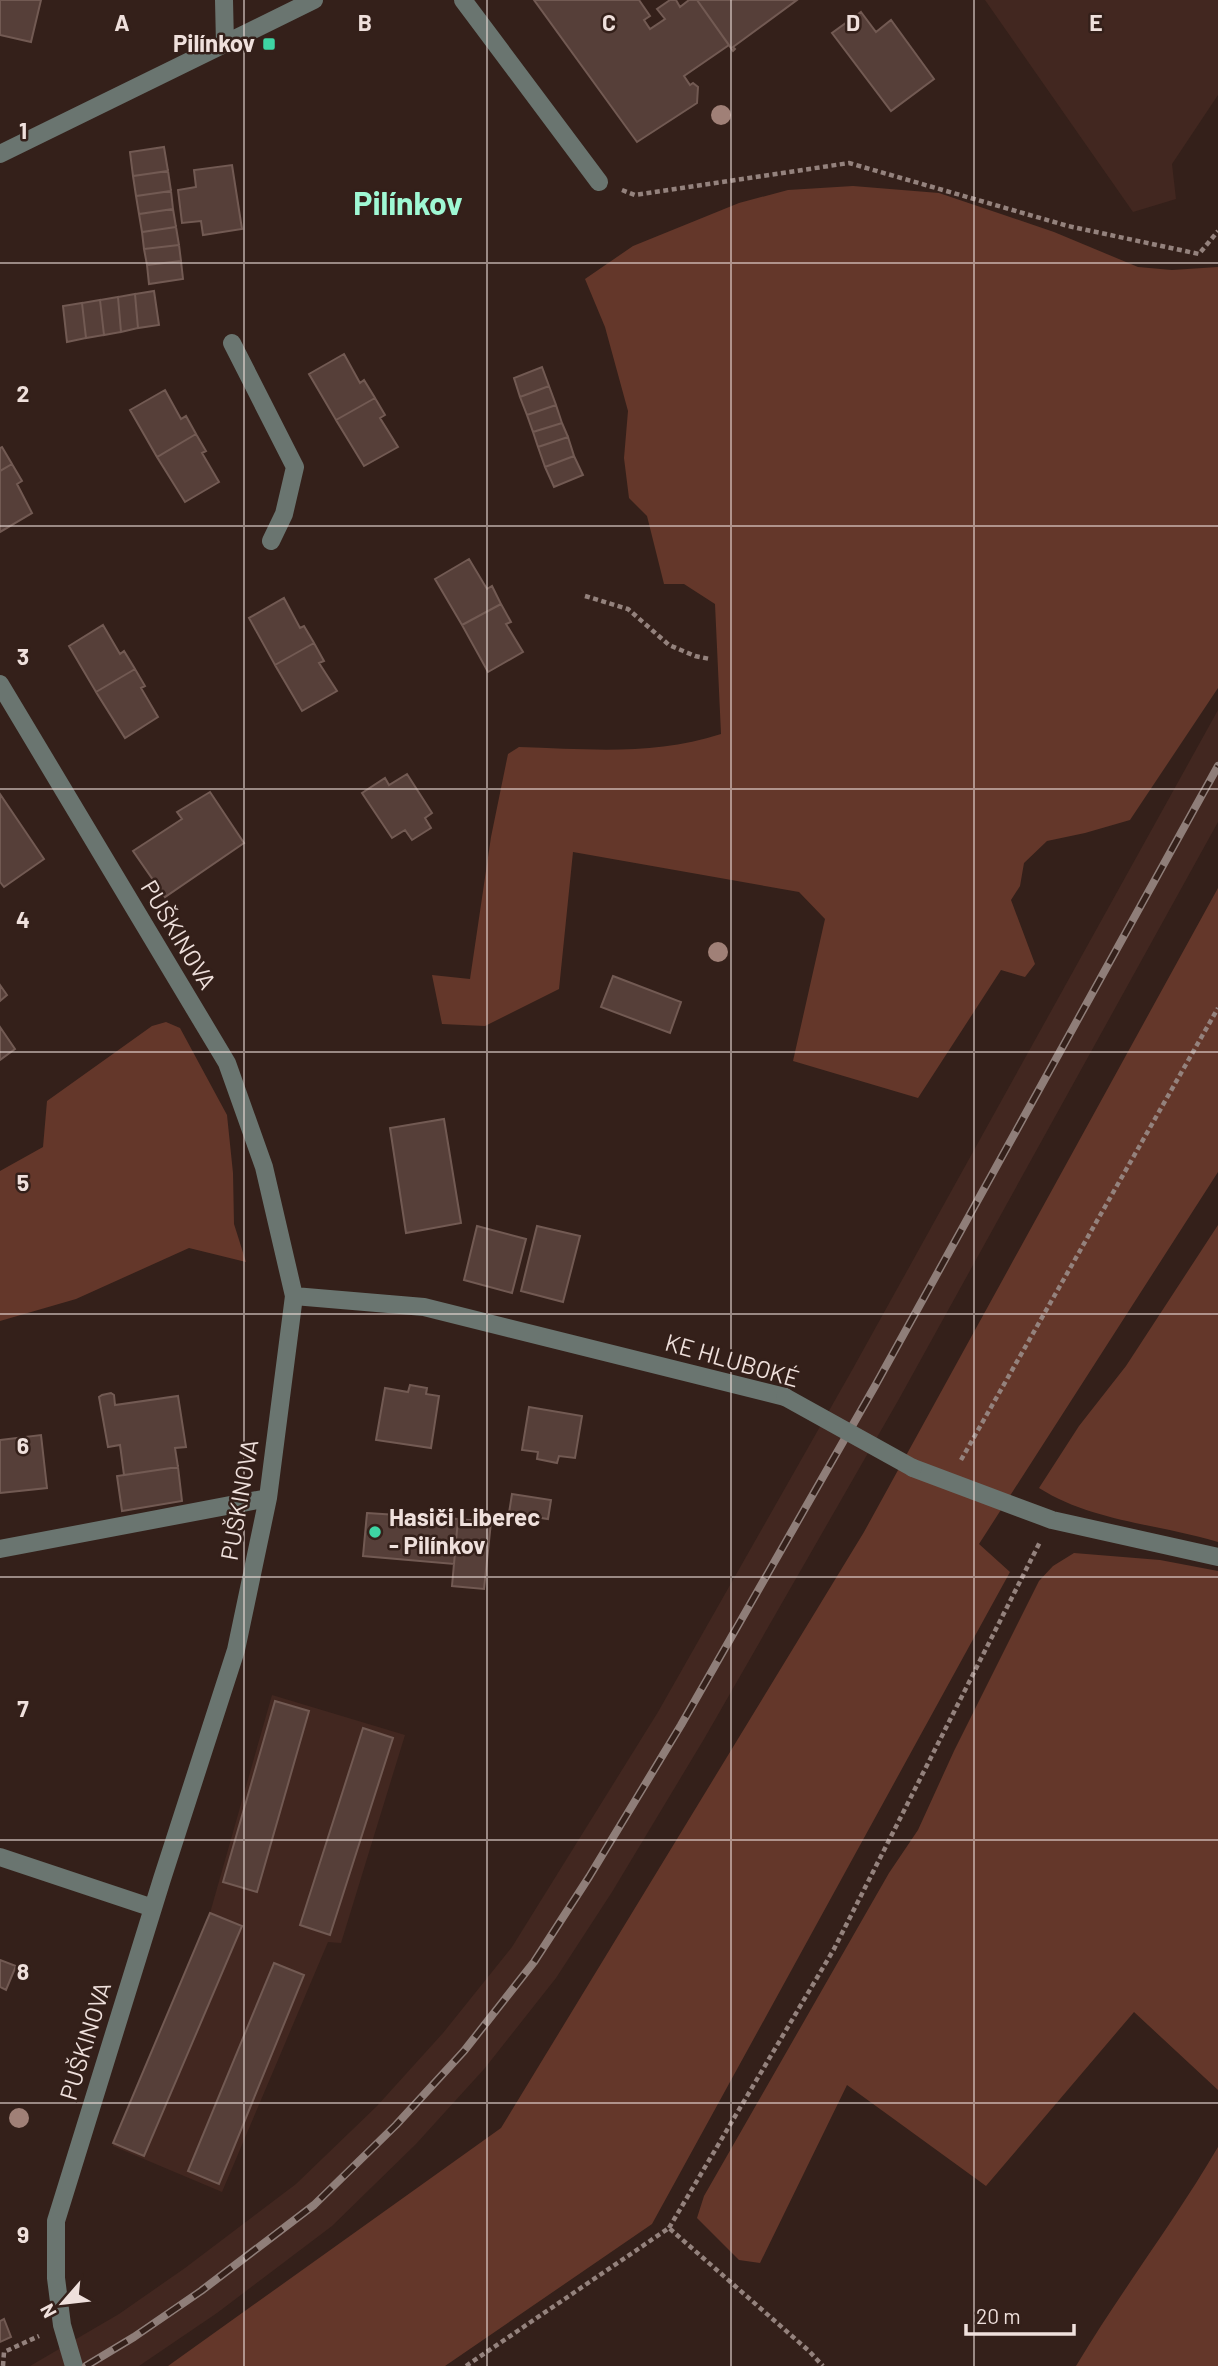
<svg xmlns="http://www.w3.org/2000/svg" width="1218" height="2366" font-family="Barlow,sans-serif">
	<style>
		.built { fill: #422720 }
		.green { fill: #64372a }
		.building { fill: #563f39; stroke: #725a53; stroke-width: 2 }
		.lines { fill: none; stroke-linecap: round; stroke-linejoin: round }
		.path { stroke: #94827d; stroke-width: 4.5; stroke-dasharray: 5 3.5; stroke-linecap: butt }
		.minor { stroke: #6a7570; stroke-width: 18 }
		.rail-casing { stroke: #8f7e79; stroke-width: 8 }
		.rail { stroke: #34201a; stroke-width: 5; stroke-dasharray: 16; stroke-linecap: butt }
		.minor-bridge { stroke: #6a7570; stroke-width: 18 }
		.tree { fill: #a08077 }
		.grid { fill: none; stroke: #efe0dc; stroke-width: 2; stroke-opacity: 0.55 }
		.poi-dot { fill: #3ed4a3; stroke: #34201a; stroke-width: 2.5 }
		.labels { text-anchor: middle; stroke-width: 5; stroke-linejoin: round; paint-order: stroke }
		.poi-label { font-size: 24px; font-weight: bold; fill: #efe0dc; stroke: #34201a; text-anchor: end }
		.street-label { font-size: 24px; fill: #efe0dc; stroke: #34201a }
		.district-label { font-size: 32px; font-weight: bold; fill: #9ff8d4; stroke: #34201a }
		.grid-label { font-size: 23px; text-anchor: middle; font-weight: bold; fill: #efe0dc; stroke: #34201a; stroke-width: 5; stroke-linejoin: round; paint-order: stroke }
	</style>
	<rect width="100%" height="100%" fill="#34201a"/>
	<path class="built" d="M 985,0 L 1218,0 L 1218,95 L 1172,164 L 1176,199 L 1133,212 Z
		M 1218,710 L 1218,822 L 899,1399 L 704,1739 L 612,1892 L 556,1978 L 485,2068 L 416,2144 L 332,2226 L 217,2313 L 139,2366 L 30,2366 L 119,2314 L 185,2268 L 296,2184 L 377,2106 L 443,2033 L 512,1947 L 658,1712 L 851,1372 Z
		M 272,1695 L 405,1735 L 341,1943 L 328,1942 L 222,2192 L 113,2146 L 113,2143 L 210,1913 Z"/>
	<path class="green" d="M 853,186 L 939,193 L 1054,232 L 1138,267 L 1172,270 L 1218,267 L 1218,688 L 1130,820 L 1085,833 L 1047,841 L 1024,863 L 1020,886 L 1011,900 L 1035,964 L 1025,977 L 1001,970 L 918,1098 L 793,1061 L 825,919 L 799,892 L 573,852 L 559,989 L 485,1026 L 442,1024 L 432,975 L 470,979 L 491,837 L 508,754 L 519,747 C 588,749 653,756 721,734 L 715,604 L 684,584 L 664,584 L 647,516 L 629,498 L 624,458 L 628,411 L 605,327 L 585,279 L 633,246 L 739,203 L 788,190 Z
		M 1218,888 L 1218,1172 L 979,1544 L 1010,1572 L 652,2224 L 445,2366 L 168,2366 L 501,2128 L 864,1532 Z
		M 166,1022 L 180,1028 L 227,1115 L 233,1173 L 234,1224 L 246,1262 L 189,1248 L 76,1299 L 0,1321 L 0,1171 L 43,1147 L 47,1101 L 152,1026 Z
		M 1218,1225 L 1218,1542 C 1159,1524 1093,1522 1039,1488 L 1079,1426 L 1126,1366 Z
		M 1074,1553 L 1160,1560 L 1218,1571 L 1218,2090 L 1134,2012 L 986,2186 L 847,2085 L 760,2263 L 739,2260 L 697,2218 L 704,2196 L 889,1873 L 918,1830 L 954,1751 L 1039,1581 L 1053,1566 Z
		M 1218,2147 L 1218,2366 L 1076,2366 C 1121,2291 1174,2222 1218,2147 Z"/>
	<path class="building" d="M 0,0 L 41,0 L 31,42 L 0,35 Z
		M 534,0 L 639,0 L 650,16 L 644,20 L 650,29 L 665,19 L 657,9 L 670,0 L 676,0 L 680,7 L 689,0 L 697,0 L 729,45 L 684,76 L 690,85 L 693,83 L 698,87 L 697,103 L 637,142 Z
		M 697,0 L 797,0 L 733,47 L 735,49 L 733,51 Z
		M 861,12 L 876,32 L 891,20 L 934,79 L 891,111 L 832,33 Z
		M 164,147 L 168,171 L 133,176 L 130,152 Z
		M 232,165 L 242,229 L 203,235 L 201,221 L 182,223 L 178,190 L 196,187 L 194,170 Z
		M 168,171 L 171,191 L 136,196 L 133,176 Z
		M 171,191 L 173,209 L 139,214 L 136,196 Z
		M 173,209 L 176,227 L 142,232 L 139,214 Z
		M 176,227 L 179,245 L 144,249 L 142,232 Z
		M 179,245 L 181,261 L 147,265 L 144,249 Z
		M 181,261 L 183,279 L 149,284 L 147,265 Z
		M 154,291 L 159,325 L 138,328 L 135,294 Z
		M 135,294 L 138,328 L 121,332 L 118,297 Z
		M 118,297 L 121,332 L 104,335 L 100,300 Z
		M 100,300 L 104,335 L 86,338 L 82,303 Z
		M 82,303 L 86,338 L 67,342 L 63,306 Z
		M 344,354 L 360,383 L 364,380 L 375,398 L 336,420 L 309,374 Z
		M 542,367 L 549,386 L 520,397 L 514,378 Z
		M 549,386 L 556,405 L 527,415 L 520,397 Z
		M 165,390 L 181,419 L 186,416 L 196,434 L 157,457 L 130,410 Z
		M 375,398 L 385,415 L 380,418 L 398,447 L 364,466 L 336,420 Z
		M 556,405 L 562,423 L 533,432 L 527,415 Z
		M 562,423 L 568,437 L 538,447 L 533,432 Z
		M 196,434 L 206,451 L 202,453 L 219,482 L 185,502 L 157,457 Z
		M 568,437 L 574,456 L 545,467 L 538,447 Z
		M 2,447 L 12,464 L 0,471 L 0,448 Z
		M 574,456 L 583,475 L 554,487 L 545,467 Z
		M 12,464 L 22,481 L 17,484 L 32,513 L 0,532 L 0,471 Z
		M 469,559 L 487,589 L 492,586 L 501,604 L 462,625 L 435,579 Z
		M 284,598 L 300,628 L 304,626 L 314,643 L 275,665 L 249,618 Z
		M 501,604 L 511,622 L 506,624 L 523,652 L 488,672 L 462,625 Z
		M 103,625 L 120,654 L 124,651 L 135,669 L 96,692 L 69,646 Z
		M 314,643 L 324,661 L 319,663 L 337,691 L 302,711 L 275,665 Z
		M 135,669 L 145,686 L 141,688 L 158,717 L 125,738 L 96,692 Z
		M 407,774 L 432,813 L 425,818 L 431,828 L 412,840 L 405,830 L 392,838 L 362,793 L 385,778 L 389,785 Z
		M 210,792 L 244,843 L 165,897 L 133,851 L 182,819 L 177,812 Z
		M 0,794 L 44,859 L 4,887 L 0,882 Z
		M 613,976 L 681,1002 L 670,1033 L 601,1007 Z
		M 0,985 L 7,995 L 0,1001 Z
		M 0,1027 L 15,1049 L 0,1060 Z
		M 444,1119 L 461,1223 L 406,1233 L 390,1128 Z
		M 477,1226 L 526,1239 L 512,1293 L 464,1280 Z
		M 537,1226 L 580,1236 L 563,1302 L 521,1291 Z
		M 410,1385 L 427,1388 L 426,1394 L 439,1396 L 431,1448 L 376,1440 L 385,1388 L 408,1392 Z
		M 111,1393 L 114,1395 L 115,1405 L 178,1396 L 186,1447 L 175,1448 L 178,1467 L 124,1475 L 120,1445 L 108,1447 L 99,1397 L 102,1395 Z
		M 529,1407 L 582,1416 L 575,1458 L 559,1456 L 557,1463 L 537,1459 L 538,1452 L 522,1450 Z
		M 41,1435 L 47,1488 L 0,1493 L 0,1440 Z
		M 178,1467 L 182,1501 L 122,1511 L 117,1476 Z
		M 512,1494 L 551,1500 L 548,1519 L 509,1513 Z
		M 367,1513 L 458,1519 L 454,1564 L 363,1556 Z
		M 458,1519 L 491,1522 L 484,1589 L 452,1586 Z
		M 275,1701 L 309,1711 L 257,1892 L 223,1882 Z
		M 363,1728 L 393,1738 L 330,1935 L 300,1925 Z
		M 210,1913 L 242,1926 L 144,2156 L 113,2143 Z
		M 0,1960 L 16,1966 L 6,1990 L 0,1987 Z
		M 274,1963 L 304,1975 L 219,2184 L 188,2171 Z
		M 4,2319 L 11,2337 L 0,2342 L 0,2321 Z"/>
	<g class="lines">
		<path class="path" d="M 622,190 L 635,195 L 849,163 L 1068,226 L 1199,254 L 1218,231
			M 585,596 L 628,609 L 669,645 L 695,656 L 710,659
			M 961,1460 L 1218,1008
			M 669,2228 L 834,1949 L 1040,1542
			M 3,2366 L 4,2352 L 39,2336
			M 466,2366 L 669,2228 L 809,2351 L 823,2366"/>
		<path class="minor" d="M 224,0 L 225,44
			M 463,0 L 599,182
			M 0,154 L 314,0
			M 232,343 L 295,467 L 284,514 L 271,541
			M 0,684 L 227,1063 L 264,1167 L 294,1296 L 268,1498 L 236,1650 L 162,1879 L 56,2221 L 56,2278 L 62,2325 L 74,2366
			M 294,1296 L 424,1307 L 785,1397
			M 913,1468 L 1052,1520 L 1218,1557
			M 0,1549 L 268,1498
			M 0,1857 L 153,1908"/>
		<defs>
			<path id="rail" d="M 86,2366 L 134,2337 L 201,2291 L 314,2205 L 396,2125 L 464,2051 L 534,1962 L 589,1877 L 681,1725 L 875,1386 L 1218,766"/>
		</defs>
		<use href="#rail" class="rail-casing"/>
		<use href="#rail" class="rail"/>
		<path class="minor-bridge" d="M 785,1397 L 913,1468"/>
	</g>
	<g class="tree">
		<circle cx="721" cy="115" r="10"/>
		<circle cx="718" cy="952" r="10"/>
		<circle cx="19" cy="2118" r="10"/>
	</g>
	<path class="grid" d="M 244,0 L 244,2366M 487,0 L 487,2366M 731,0 L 731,2366M 974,0 L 974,2366M 0,263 L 1218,263M 0,526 L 1218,526M 0,789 L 1218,789M 0,1052 L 1218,1052M 0,1314 L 1218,1314M 0,1577 L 1218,1577M 0,1840 L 1218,1840M 0,2103 L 1218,2103"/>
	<g class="poi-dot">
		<rect x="262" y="37" width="14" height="14" rx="3.5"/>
		<circle cx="375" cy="1532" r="7"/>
	</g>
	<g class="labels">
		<g class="poi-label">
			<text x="255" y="52">Pilínkov</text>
			<text x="389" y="1526" text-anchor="start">Hasiči Liberec<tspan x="389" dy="28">- Pilínkov</tspan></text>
		</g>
		<g class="street-label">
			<text transform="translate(178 935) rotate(59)" y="8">PUŠKINOVA</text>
			<text transform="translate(732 1361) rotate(16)" y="8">KE HLUBOKÉ</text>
			<text transform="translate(240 1500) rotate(-80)" y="8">PUŠKINOVA</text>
			<text transform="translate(86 2041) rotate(-73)" y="8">PUŠKINOVA</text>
		</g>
		<g class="district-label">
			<text x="408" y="215">Pilínkov</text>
		</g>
	</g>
	<g class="grid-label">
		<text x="122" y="31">A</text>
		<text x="365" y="31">B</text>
		<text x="609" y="31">C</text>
		<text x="853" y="31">D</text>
		<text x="1096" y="31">E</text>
		<text x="23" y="139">1</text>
		<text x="23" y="402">2</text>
		<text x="23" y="665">3</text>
		<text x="23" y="928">4</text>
		<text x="23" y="1191">5</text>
		<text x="23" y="1454">6</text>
		<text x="23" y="1717">7</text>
		<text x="23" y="1980">8</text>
		<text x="23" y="2243">9</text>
	</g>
	<g transform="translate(63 2303) rotate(242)" stroke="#34201a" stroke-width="5" paint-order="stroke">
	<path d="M0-5L12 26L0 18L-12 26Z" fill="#efe0dc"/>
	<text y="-10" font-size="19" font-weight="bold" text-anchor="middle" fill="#efe0dc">N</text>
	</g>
	<path d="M966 2324v10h108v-10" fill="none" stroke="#efe0dc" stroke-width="3.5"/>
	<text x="976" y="2324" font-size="21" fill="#efe0dc" stroke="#34201a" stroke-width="5" paint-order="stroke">20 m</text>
</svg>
